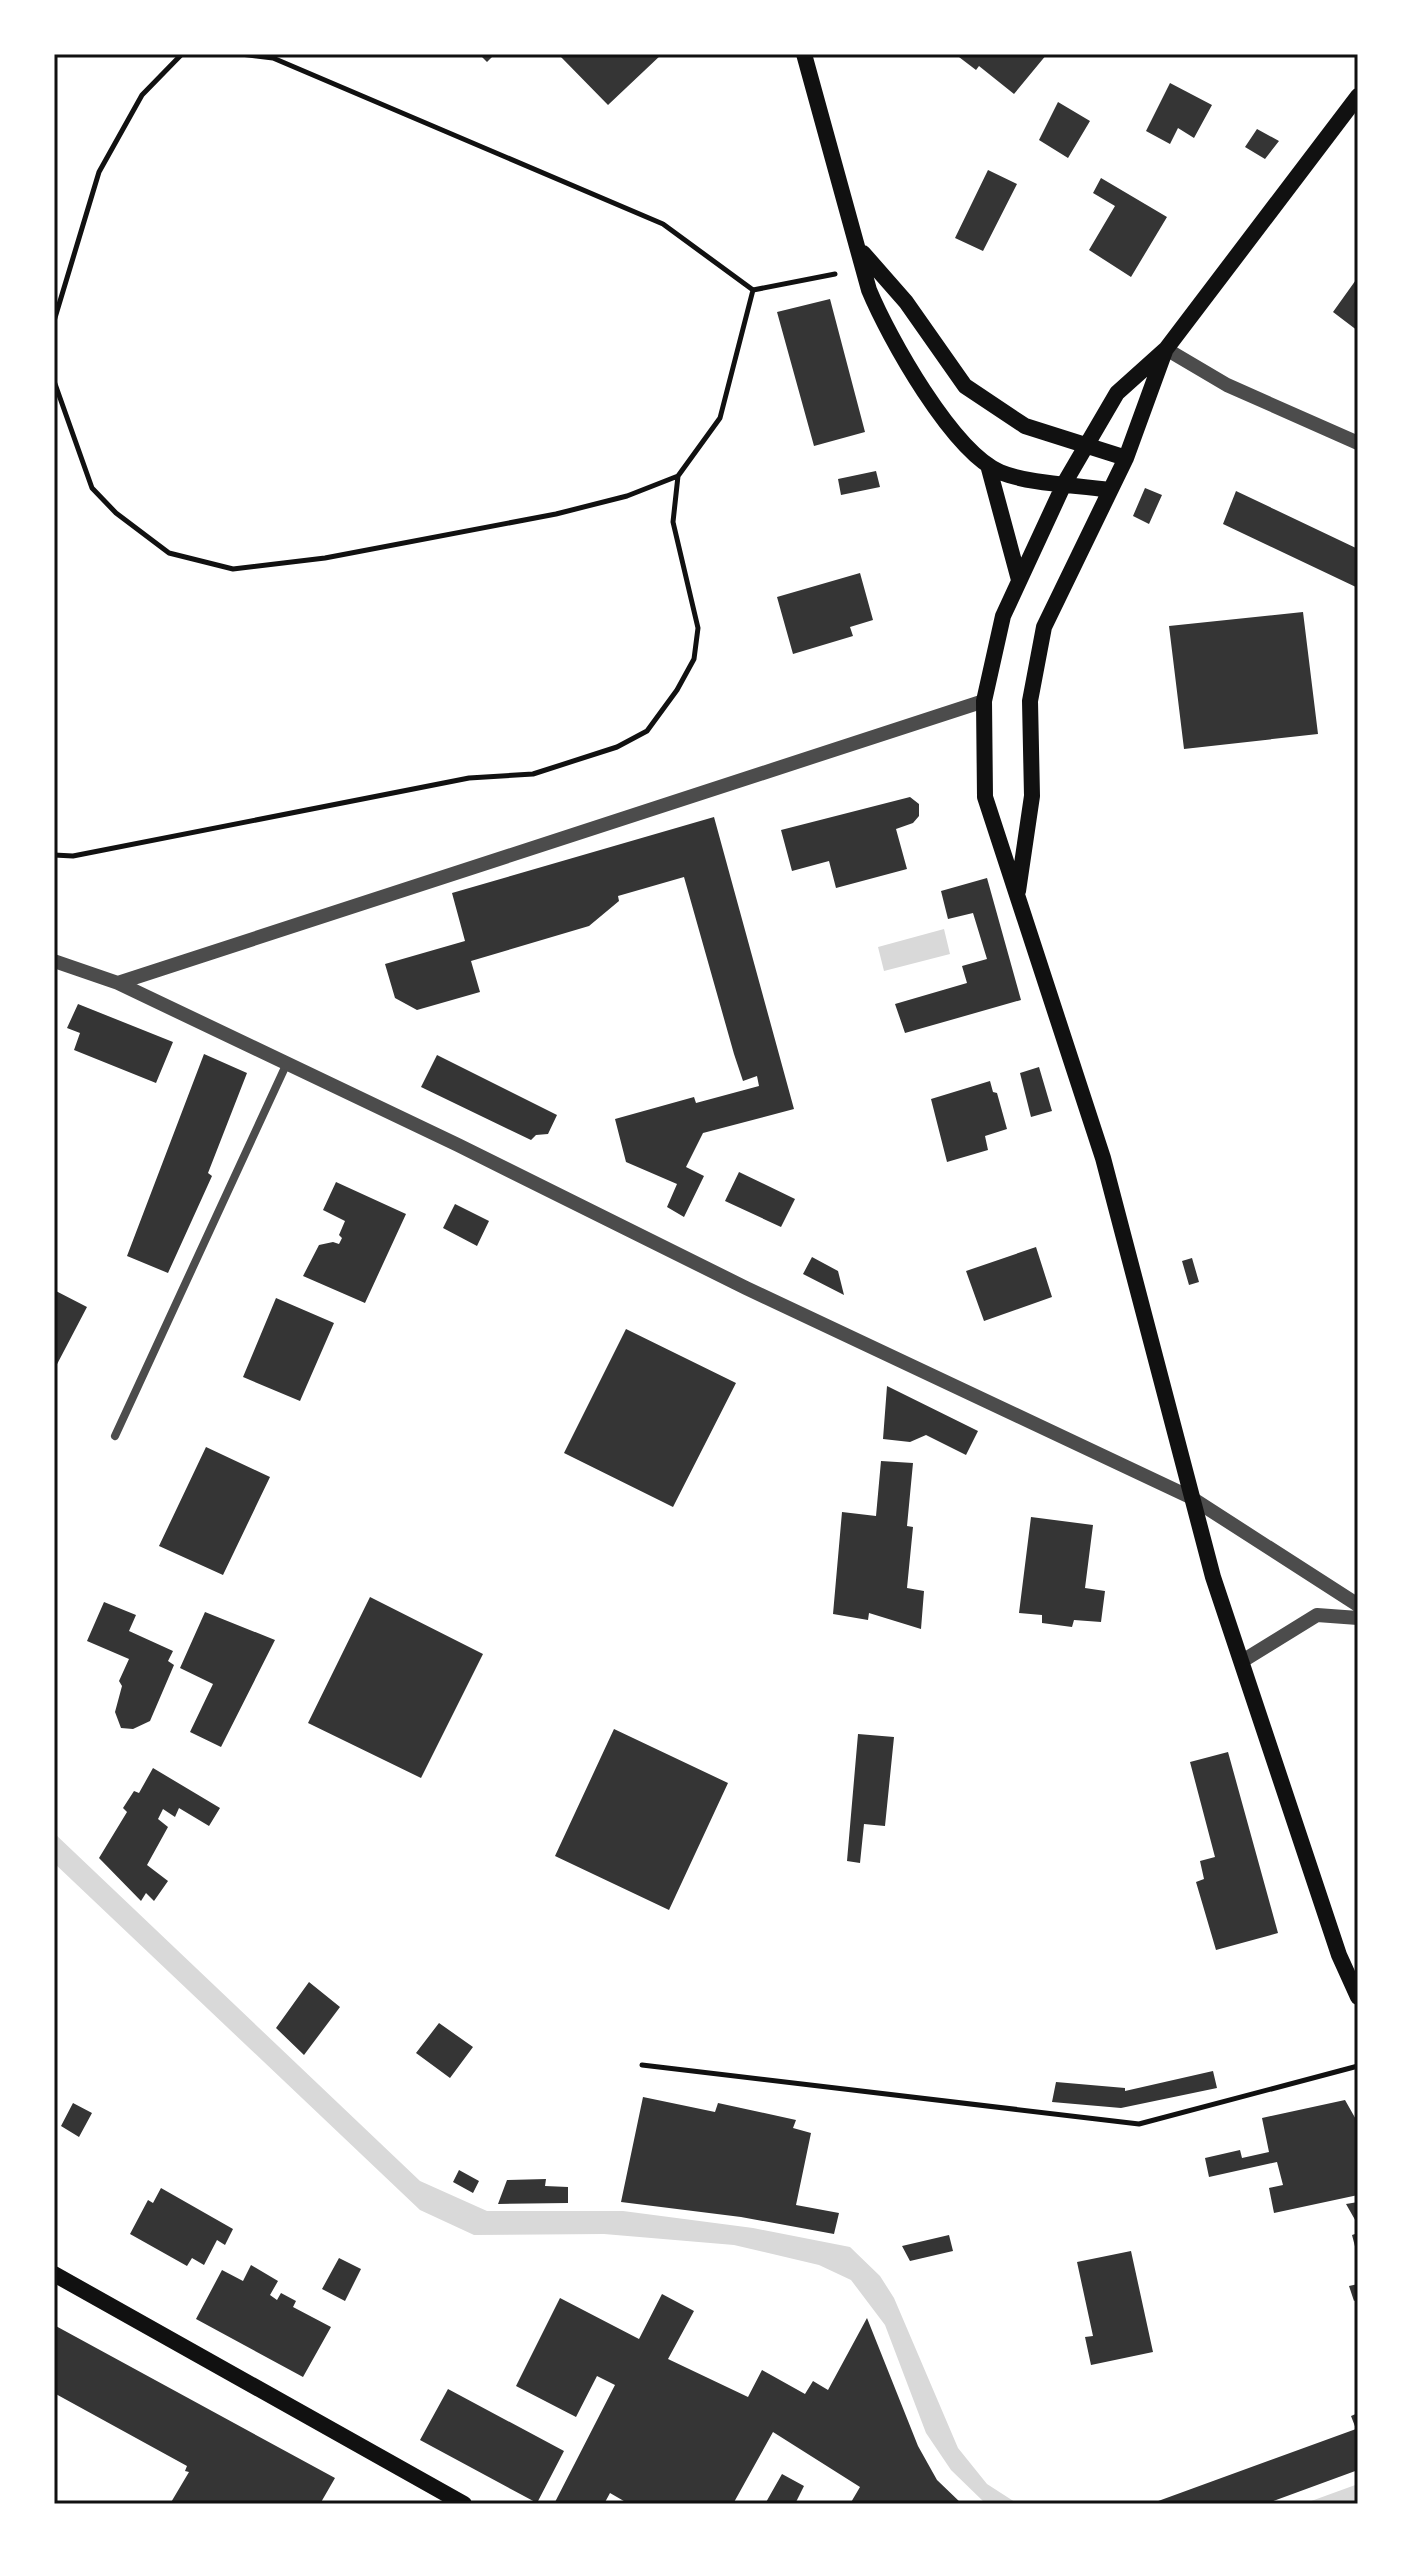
<svg xmlns="http://www.w3.org/2000/svg" width="1412" height="2558" font-family="'Zilla Slab',serif">
	<style>
		.water { fill: #d9d9d9 }
		.building { fill: #353535 }
		.lines { fill: none; stroke-linecap: round; stroke-linejoin: round }
		.path { stroke: #111; stroke-width: 5 }
		.minor { stroke: #4c4c4c; stroke-width: 8 }
		.tertiary { stroke: #4c4c4c; stroke-width: 14 }
		.secondary { stroke: #111; stroke-width: 16 }
		.neatline { fill: none; stroke: #111; stroke-width: 3 }
	</style>
	<rect width="100%" height="100%" fill="#fff"/>
	<path class="water" d="M 944,929 L 950,954 L 884,971 L 878,947 Z
		M 54,1833 L 420,2181 L 487,2211 L 623,2211 L 753,2228 L 850,2247 L 880,2276 L 894,2298 L 958,2448 L 987,2484 L 1018,2504 L 986,2504 L 951,2470 L 926,2433 L 885,2325 L 851,2280 L 819,2265 L 734,2245 L 604,2234 L 474,2235 L 420,2210 L 54,1863 Z
		M 1358,2484 L 1358,2504 L 1303,2504 Z"/>
	<path class="building" d="M 479,54 L 495,54 L 487,62 Z
		M 562,54 L 662,54 L 608,105 L 560,56 Z
		M 955,54 L 1047,54 L 1014,94 L 979,66 L 976,70 Z
		M 1170,83 L 1212,105 L 1194,138 L 1178,128 L 1170,144 L 1146,131 Z
		M 1058,102 L 1090,121 L 1068,158 L 1039,140 Z
		M 1257,129 L 1279,141 L 1265,159 L 1245,147 Z
		M 988,170 L 1017,184 L 983,251 L 955,238 Z
		M 1101,178 L 1167,217 L 1131,277 L 1089,250 L 1115,206 L 1093,193 Z
		M 1358,277 L 1358,331 L 1333,312 Z
		M 830,299 L 865,432 L 814,446 L 777,312 Z
		M 876,471 L 880,487 L 841,495 L 838,479 Z
		M 1145,488 L 1162,495 L 1149,524 L 1133,516 Z
		M 1236,491 L 1358,549 L 1358,588 L 1223,524 Z
		M 860,573 L 873,620 L 850,627 L 853,636 L 793,654 L 777,597 Z
		M 1303,612 L 1318,734 L 1184,749 L 1169,626 Z
		M 910,797 L 919,804 L 919,816 L 913,823 L 896,829 L 907,869 L 836,888 L 829,861 L 792,871 L 781,830 Z
		M 714,817 L 794,1109 L 703,1133 L 686,1167 L 704,1176 L 684,1217 L 667,1207 L 677,1184 L 626,1162 L 615,1119 L 694,1097 L 696,1103 L 759,1086 L 757,1076 L 743,1081 L 734,1054 L 684,877 L 618,896 L 619,901 L 589,926 L 471,961 L 480,992 L 417,1010 L 395,998 L 385,964 L 465,941 L 452,893 Z
		M 987,878 L 1021,1000 L 905,1033 L 895,1004 L 967,983 L 962,966 L 987,959 L 973,913 L 948,919 L 941,891 Z
		M 78,1004 L 173,1042 L 156,1083 L 74,1050 L 80,1033 L 67,1028 Z
		M 204,1054 L 247,1073 L 208,1173 L 212,1176 L 168,1273 L 127,1256 Z
		M 437,1055 L 557,1115 L 548,1134 L 536,1135 L 531,1140 L 421,1087 Z
		M 1039,1067 L 1052,1111 L 1031,1117 L 1020,1073 Z
		M 990,1081 L 993,1092 L 997,1093 L 1007,1129 L 985,1136 L 988,1150 L 947,1162 L 931,1099 Z
		M 739,1172 L 795,1199 L 781,1227 L 725,1201 Z
		M 336,1182 L 406,1214 L 365,1303 L 303,1276 L 319,1245 L 333,1242 L 339,1244 L 342,1238 L 339,1235 L 345,1221 L 323,1210 Z
		M 455,1204 L 489,1221 L 477,1246 L 443,1228 Z
		M 1036,1247 L 1052,1297 L 984,1321 L 966,1271 Z
		M 812,1257 L 838,1271 L 844,1295 L 803,1274 Z
		M 1192,1258 L 1199,1282 L 1189,1285 L 1182,1261 Z
		M 54,1290 L 87,1307 L 54,1370 Z
		M 276,1298 L 334,1323 L 300,1401 L 243,1377 Z
		M 626,1329 L 736,1383 L 673,1507 L 564,1453 Z
		M 887,1386 L 978,1431 L 966,1455 L 926,1435 L 910,1442 L 883,1439 Z
		M 206,1447 L 270,1477 L 223,1575 L 159,1546 Z
		M 881,1461 L 913,1463 L 907,1526 L 913,1527 L 907,1588 L 924,1591 L 921,1629 L 869,1613 L 868,1620 L 833,1614 L 842,1512 L 876,1516 Z
		M 1031,1517 L 1093,1525 L 1085,1588 L 1105,1591 L 1101,1622 L 1074,1620 L 1072,1627 L 1042,1623 L 1042,1615 L 1019,1613 Z
		M 370,1597 L 483,1654 L 421,1778 L 308,1723 Z
		M 104,1602 L 136,1615 L 129,1631 L 173,1651 L 168,1661 L 174,1665 L 150,1721 L 133,1729 L 121,1728 L 115,1712 L 122,1686 L 119,1681 L 129,1659 L 87,1641 Z
		M 205,1612 L 275,1640 L 221,1747 L 190,1732 L 213,1684 L 180,1668 Z
		M 614,1729 L 728,1783 L 669,1910 L 555,1856 Z
		M 858,1734 L 894,1737 L 885,1826 L 864,1824 L 860,1863 L 847,1861 Z
		M 1228,1752 L 1278,1933 L 1216,1950 L 1196,1882 L 1204,1879 L 1200,1861 L 1215,1857 L 1190,1762 Z
		M 153,1768 L 220,1808 L 209,1826 L 179,1808 L 175,1817 L 163,1809 L 158,1819 L 168,1827 L 147,1865 L 168,1881 L 154,1901 L 146,1893 L 141,1901 L 99,1858 L 127,1812 L 123,1808 L 134,1791 L 139,1793 Z
		M 309,1982 L 340,2007 L 304,2055 L 276,2028 Z
		M 439,2023 L 473,2047 L 450,2078 L 416,2053 Z
		M 1213,2071 L 1217,2088 L 1121,2108 L 1052,2102 L 1056,2082 L 1125,2088 L 1125,2091 Z
		M 643,2097 L 715,2112 L 718,2103 L 796,2120 L 793,2128 L 811,2133 L 796,2205 L 839,2213 L 834,2234 L 741,2217 L 621,2202 Z
		M 1345,2100 L 1358,2123 L 1358,2195 L 1274,2213 L 1269,2188 L 1283,2185 L 1277,2162 L 1209,2177 L 1205,2158 L 1240,2150 L 1242,2158 L 1269,2152 L 1262,2118 Z
		M 73,2103 L 92,2113 L 79,2137 L 61,2126 Z
		M 459,2170 L 479,2181 L 473,2193 L 453,2182 Z
		M 546,2179 L 545,2186 L 568,2187 L 568,2203 L 498,2204 L 507,2180 Z
		M 161,2188 L 233,2229 L 225,2245 L 217,2240 L 204,2265 L 192,2258 L 187,2266 L 130,2234 L 148,2200 L 153,2203 Z
		M 1358,2202 L 1358,2225 L 1346,2204 Z
		M 1358,2233 L 1358,2253 L 1357,2254 L 1352,2235 Z
		M 949,2235 L 953,2251 L 910,2261 L 902,2246 Z
		M 1131,2251 L 1153,2352 L 1091,2365 L 1085,2337 L 1093,2336 L 1077,2262 Z
		M 339,2258 L 361,2269 L 345,2301 L 322,2289 Z
		M 251,2265 L 278,2281 L 270,2295 L 277,2300 L 281,2293 L 296,2301 L 293,2307 L 331,2327 L 303,2377 L 196,2319 L 222,2270 L 243,2281 Z
		M 1358,2284 L 1358,2299 L 1354,2301 L 1349,2286 Z
		M 662,2294 L 694,2311 L 668,2359 L 748,2397 L 762,2370 L 805,2394 L 813,2381 L 828,2390 L 867,2318 L 918,2446 L 937,2480 L 962,2504 L 850,2504 L 860,2487 L 773,2432 L 733,2504 L 629,2504 L 610,2493 L 604,2504 L 554,2504 L 615,2385 L 597,2376 L 576,2417 L 516,2386 L 560,2298 L 639,2339 Z
		M 54,2325 L 335,2478 L 320,2504 L 170,2504 L 189,2472 L 185,2471 L 187,2466 L 54,2393 Z
		M 448,2389 L 564,2451 L 537,2503 L 420,2440 Z
		M 1358,2413 L 1358,2470 L 1265,2504 L 1150,2504 L 1356,2429 L 1351,2416 Z
		M 782,2474 L 804,2486 L 795,2504 L 765,2504 Z"/>
	<g class="lines">
		<path class="path" d="M 241,54 L 273,58 L 663,224 L 753,290 L 835,274
			M 54,321 L 99,172 L 142,95 L 182,54
			M 54,381 L 92,488 L 116,513 L 169,553 L 233,569 L 325,558 L 556,514 L 627,496 L 678,476 L 720,418 L 753,290
			M 54,855 L 73,856 L 469,778 L 533,774 L 617,747 L 647,731 L 677,690 L 694,659 L 698,628 L 673,522 L 678,476
			M 642,2065 L 1139,2124 L 1358,2066"/>
		<path class="minor" d="M 115,1436 L 287,1063"/>
		<path class="tertiary" d="M 1166,349 L 1227,385 L 1358,443
			M 54,961 L 118,983 L 458,1145 L 746,1288 L 1190,1497 L 1358,1605
			M 118,983 L 984,701
			M 1244,1660 L 1317,1615 L 1358,1618"/>
		<path class="secondary" d="M 804,54 L 869,290 C 889,338 952,451 1000,472 C 1029,484 1077,485 1109,490
			M 1358,96 L 1166,349 L 1117,393 L 1065,482 L 1003,616 L 984,701 L 985,797 L 1103,1158 L 1213,1577 L 1339,1955 L 1358,1997
			M 863,253 L 906,302 L 965,386 L 1025,426 L 1126,458
			M 988,465 L 1019,580
			M 1018,891 L 1032,796 L 1030,701 L 1044,627 L 1126,458 L 1165,351
			M 54,2274 L 464,2504"/>
	</g>
	<rect width="1412" height="2558" fill="none" stroke="#ffffff" stroke-width="112"/>
	<rect x="56" y="56" width="1300" height="2446" class="neatline"/>
</svg>
